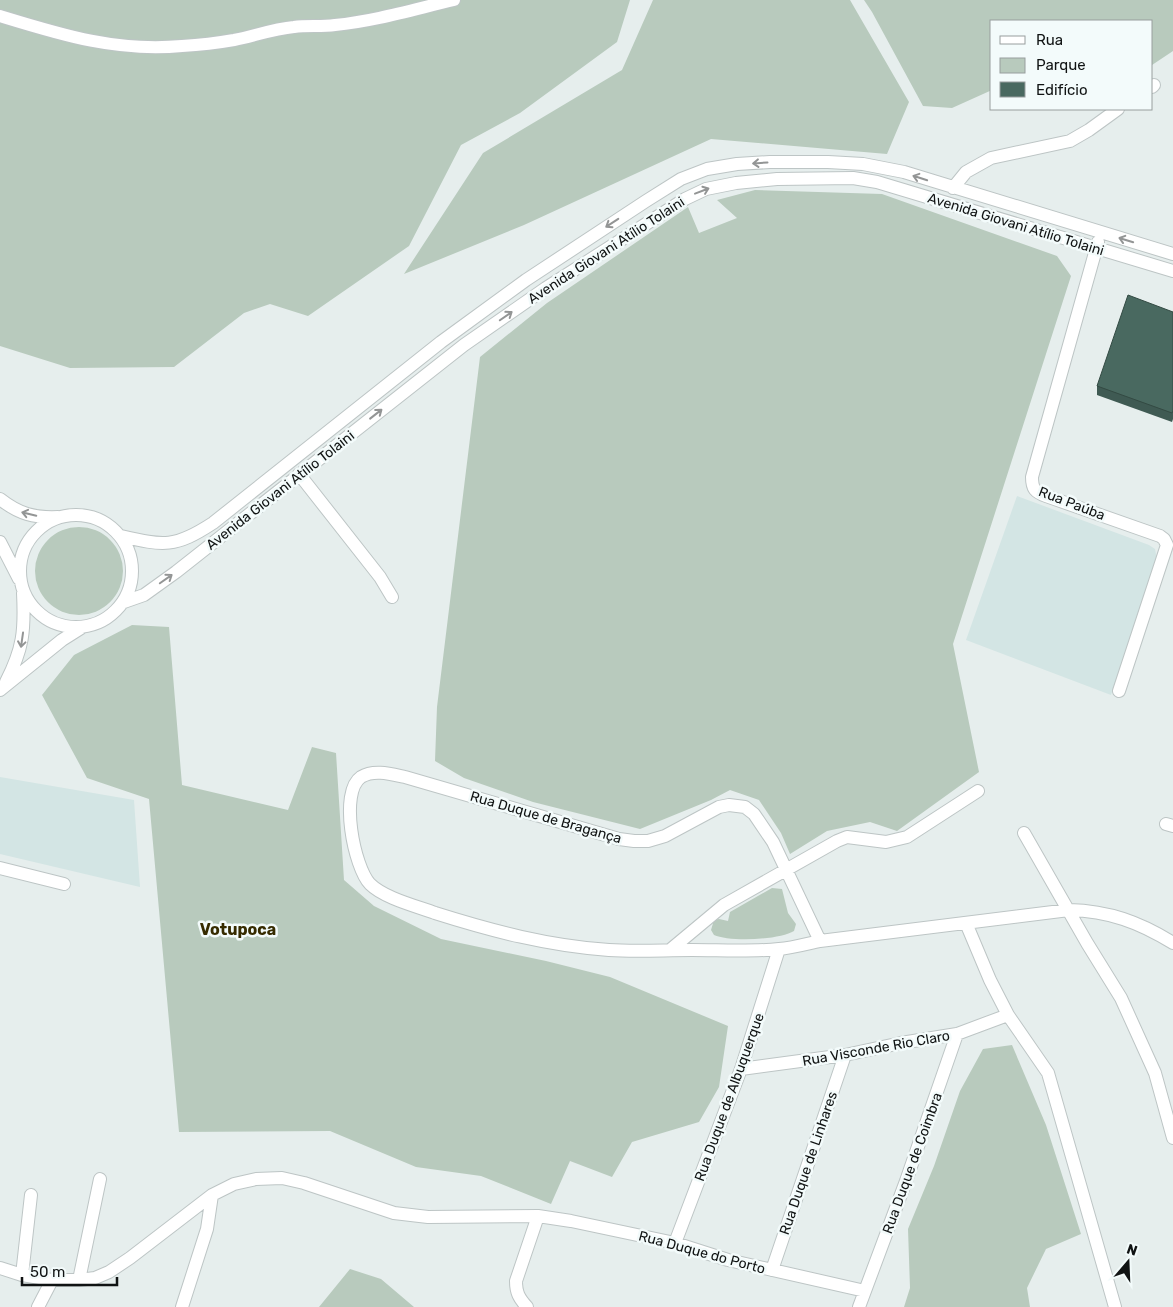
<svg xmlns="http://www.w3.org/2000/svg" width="1173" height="1307" font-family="Rubik,sans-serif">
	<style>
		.built { fill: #d3e5e4 }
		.green { fill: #b8cabd }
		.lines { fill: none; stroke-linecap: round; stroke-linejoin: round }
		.minor-casing { stroke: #bdc5c5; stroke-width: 14 }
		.minor { stroke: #fff; stroke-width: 12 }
		.wall { fill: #3f5a53 }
		.building { fill: #496960; stroke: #334a43 }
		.oneway { stroke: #939595 }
		.labels { text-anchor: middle; stroke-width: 5; stroke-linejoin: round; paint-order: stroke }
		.street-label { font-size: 14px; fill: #101313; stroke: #f3fbfb }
		.quarter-label { font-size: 16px; font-weight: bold; fill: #362b00; stroke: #f3fbfb }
	</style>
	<rect width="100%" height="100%" fill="#e6eeed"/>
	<path class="built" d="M 1017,496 L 1149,545 L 1155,549 L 1157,559 L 1111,695 L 966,640 Z
		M 0,777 L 134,800 L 140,887 L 0,854 Z"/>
	<path class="green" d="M 0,0 L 630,0 L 617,42 L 520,113 L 461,145 L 409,246 L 308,316 L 270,304 L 244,313 L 174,367 L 70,368 L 0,346 Z
		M 653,0 L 850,0 L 909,102 L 887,154 L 711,139 L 524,225 L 404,274 L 483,153 L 622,70 Z
		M 864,0 L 1173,0 L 1173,51 L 1152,65 L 1152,21 L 992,21 L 992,90 L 952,108 L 923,106 L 872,12 Z
		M 755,190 L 882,194 L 1057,256 L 1071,276 L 953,644 L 979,772 L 897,831 L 870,822 L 827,831 L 790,854 L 781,833 L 759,800 L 730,790 L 711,800 L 640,829 L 533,802 L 464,778 L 435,761 L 437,707 L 480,357 L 547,303 L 688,207 L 699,233 L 737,218 L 717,200 Z
		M35 571a44 44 0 1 1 88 0a44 44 0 1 1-88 0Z
		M 132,625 L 169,627 L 182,785 L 288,810 L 312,747 L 336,753 L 344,880 L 374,906 L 441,939 L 546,961 L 610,977 L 728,1026 L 719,1087 L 699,1122 L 632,1142 L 612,1177 L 570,1161 L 551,1204 L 481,1176 L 416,1167 L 330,1131 L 179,1132 L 149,799 L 87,778 L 42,695 L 74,655 Z
		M 772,888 L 782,889 L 788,913 L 796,924 L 794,931 C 780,940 729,942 714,935 L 711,930 L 714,920 L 719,919 L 728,921 L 730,912 Z
		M 1012,1045 L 1046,1125 L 1081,1234 L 1046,1249 L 1027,1288 L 1030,1307 L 904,1307 L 910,1288 L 908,1229 L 934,1166 L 960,1091 L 983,1049 Z
		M 350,1269 L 381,1279 L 414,1307 L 319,1307 Z"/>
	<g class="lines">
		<defs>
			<path id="minor" d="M 0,16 C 62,35 116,52 182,46 C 199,45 217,43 234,40 C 254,36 273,29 294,27 C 307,25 321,27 335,25 C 375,21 415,9 454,0
				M 1152,87 L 1154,85
				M 953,188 L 966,172 L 991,158 L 1070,141 L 1089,130 L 1118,109
				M 1098,242 L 1032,477 C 1032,489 1035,492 1046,496 L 1160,536 L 1164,539 L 1167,545 L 1119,691
				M 299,474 L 380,577 L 392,597
				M 0,499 C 19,514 34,518 58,517
				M20 571a56 56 0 1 1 112 0a56 56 0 1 1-112 0Z
				M 121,536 C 164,546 175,548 213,523 L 441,342 L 526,280 L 646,201 L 681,179 L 707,169 L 737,164 L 770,162 L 828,162 L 863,164 L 904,172 L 1173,254
				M 0,542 L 19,579
				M 124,602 L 144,595 L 176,572 L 464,345 L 546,288 L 685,199 L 706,189 L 736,183 L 777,179 L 853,178 L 877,182 L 1173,271
				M 6,682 C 23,649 25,631 23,593
				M 0,690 L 62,640 L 81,628
				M 1166,824 L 1173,826
				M 1024,833 L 1087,943 L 1121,998 L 1155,1073 L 1173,1138
				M 0,868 L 64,884
				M 966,923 L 990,980 L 1008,1015 L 1048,1073 L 1115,1307
				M 820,941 L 773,842 L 754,814 L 745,807 L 729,805 L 719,807 L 665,836 L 648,841 L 634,841 L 619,839 L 405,777 C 391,774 374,769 361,777 C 339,792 354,867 370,884 C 384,898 416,906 435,913 C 492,931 549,946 609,950 C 636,952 664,950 692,950 C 720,950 751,952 779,949 C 792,948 806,944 820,941 L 1069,910 C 1109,911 1139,922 1173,943
				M 670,950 L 724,905 L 837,841 L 847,837 L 886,842 L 907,837 L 978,791
				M 741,1069 L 845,1055 L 901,1043 L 957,1034 L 1008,1015
				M 675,1243 L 741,1069 L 779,949
				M 0,1268 L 22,1275 L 52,1280 L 79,1280 L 95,1278 L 109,1272 L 130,1258 L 212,1195 L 234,1184 L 256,1179 L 282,1178 L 304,1183 L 394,1213 L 428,1217 L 538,1216 L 571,1221 L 675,1243 L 728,1260 L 865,1291
				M 772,1270 L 845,1055
				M 22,1275 L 31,1195
				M 79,1280 L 100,1179
				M 38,1307 L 52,1280
				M 182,1307 L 207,1229 L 212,1195
				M 527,1307 C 519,1298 516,1293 516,1281 L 538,1216
				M 859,1307 L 906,1181 L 957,1034"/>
		</defs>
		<use href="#minor" class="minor-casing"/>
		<use href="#minor" class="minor"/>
	</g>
	<path class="wall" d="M 1173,312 L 1173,419 L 1172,422 L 1097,395 L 1097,386 Z"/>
	<path class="building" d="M 1128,295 L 1173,312 L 1173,411 L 1172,413 L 1097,386 Z"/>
	<defs><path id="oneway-shaft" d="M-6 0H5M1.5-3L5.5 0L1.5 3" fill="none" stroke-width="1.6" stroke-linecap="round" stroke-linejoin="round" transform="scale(1.25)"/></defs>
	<g class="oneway">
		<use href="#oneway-shaft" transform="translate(760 163) rotate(176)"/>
		<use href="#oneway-shaft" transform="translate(920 178) rotate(-162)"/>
		<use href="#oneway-shaft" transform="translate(702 191) rotate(-21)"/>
		<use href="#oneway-shaft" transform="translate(612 223) rotate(147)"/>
		<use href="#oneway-shaft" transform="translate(1126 240) rotate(-163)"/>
		<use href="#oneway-shaft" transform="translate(506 316) rotate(-35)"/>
		<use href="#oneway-shaft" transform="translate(376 414) rotate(-38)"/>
		<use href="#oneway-shaft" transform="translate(29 514) rotate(-166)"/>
		<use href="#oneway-shaft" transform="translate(166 579) rotate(-35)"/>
		<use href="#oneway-shaft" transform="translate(22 640) rotate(98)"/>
	</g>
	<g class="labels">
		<g class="street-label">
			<text transform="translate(1016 224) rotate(17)" y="5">Avenida Giovani Atílio Tolaini</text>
			<text transform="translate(606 250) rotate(-33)" y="5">Avenida Giovani Atílio Tolaini</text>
			<text transform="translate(280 490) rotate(-38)" y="5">Avenida Giovani Atílio Tolaini</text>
			<text transform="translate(1072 503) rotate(21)" y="5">Rua Paúba</text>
			<text transform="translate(546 817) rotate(16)" y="5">Rua Duque de Bragança</text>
			<text transform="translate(876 1048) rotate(-10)" y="5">Rua Visconde Rio Claro</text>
			<text transform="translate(729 1097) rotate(-70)" y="5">Rua Duque de Albuquerque</text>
			<text transform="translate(808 1163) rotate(-71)" y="5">Rua Duque de Linhares</text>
			<text transform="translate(912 1163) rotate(-70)" y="5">Rua Duque de Coimbra</text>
			<text transform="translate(702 1252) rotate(15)" y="5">Rua Duque do Porto</text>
		</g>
		<g class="quarter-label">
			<text x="238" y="935">Votupoca</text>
		</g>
	</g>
	<rect x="990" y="20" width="162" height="90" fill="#f3fbfb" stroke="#989e9e"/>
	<rect x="1000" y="36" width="25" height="8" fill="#ffffff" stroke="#989e9e"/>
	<text x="1036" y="45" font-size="15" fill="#101313">Rua</text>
	<rect x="1000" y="58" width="25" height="15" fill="#b8cabd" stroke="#989e9e"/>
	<text x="1036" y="70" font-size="15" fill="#101313">Parque</text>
	<rect x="1000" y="82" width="25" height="15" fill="#496960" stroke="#989e9e"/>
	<text x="1036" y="95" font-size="15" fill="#101313">Edifício</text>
	<g transform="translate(1128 1262) rotate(19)" stroke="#f3fbfb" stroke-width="4" paint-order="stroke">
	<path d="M0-4L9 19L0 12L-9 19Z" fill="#101313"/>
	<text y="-8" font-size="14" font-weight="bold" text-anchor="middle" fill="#101313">N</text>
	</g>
	<path d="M22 1277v8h95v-8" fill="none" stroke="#101313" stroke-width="2.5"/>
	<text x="30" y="1277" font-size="15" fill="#101313" stroke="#f3fbfb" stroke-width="4" paint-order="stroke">50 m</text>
</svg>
